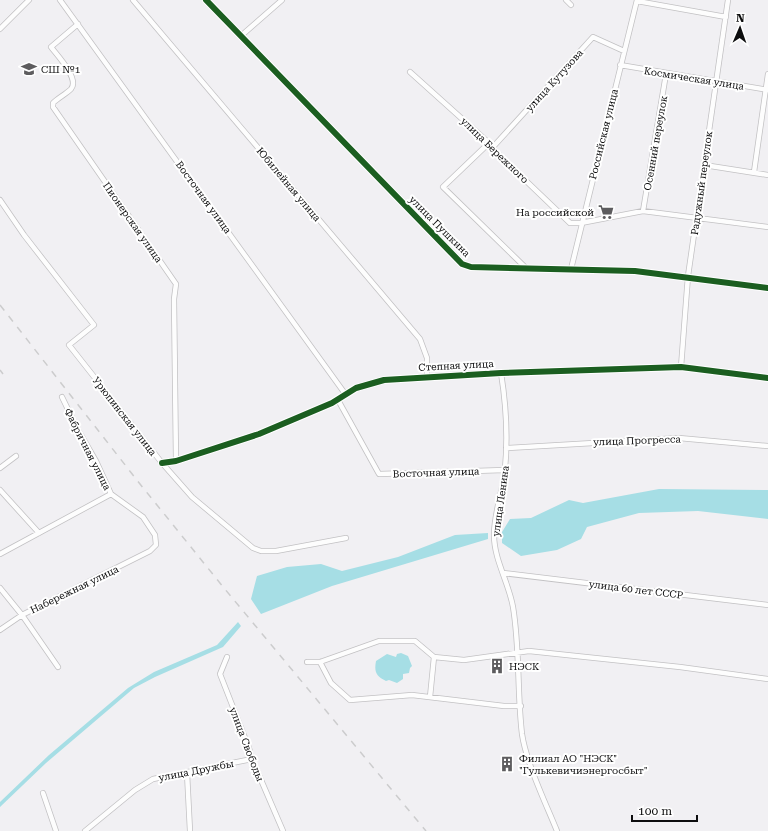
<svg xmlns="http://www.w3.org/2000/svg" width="768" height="831" font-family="'Roboto Serif',serif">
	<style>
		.water { fill: #a6dee5 }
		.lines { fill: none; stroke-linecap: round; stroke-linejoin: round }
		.minor-casing { stroke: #c2c1c3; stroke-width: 6 }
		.minor { stroke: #fdfdfd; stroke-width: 4.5 }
		.rail { stroke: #cccccd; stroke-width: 1.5; stroke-dasharray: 7 7; stroke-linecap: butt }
		.cycleway-casing { stroke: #fff; stroke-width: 8 }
		.cycleway { stroke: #1b5e20; stroke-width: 6 }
		.labels { text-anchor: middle; stroke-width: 4; stroke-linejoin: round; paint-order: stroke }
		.poi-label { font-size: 10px; fill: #0d0d0e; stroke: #fff; text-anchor: start }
		.street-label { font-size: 10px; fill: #0d0d0e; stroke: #fff }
	</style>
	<rect width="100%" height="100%" fill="#f1f0f3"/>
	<path class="water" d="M 659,489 L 768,490 L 768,519 L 698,511 L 639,513 L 587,527 L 581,539 L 557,550 L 521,556 L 502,543 L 502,532 L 510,519 L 531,518 L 569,500 L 583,503 Z
		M 488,533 L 488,539 L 332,586 L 261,614 L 251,599 L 257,576 L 287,567 L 321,564 L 342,571 L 398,557 L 455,535 Z
		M 238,622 L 241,626 L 223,647 L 155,677 L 134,688 L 46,763 L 0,807 L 0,802 L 49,755 L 128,688 L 154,672 L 217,645 Z
		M 401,653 L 408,656 L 412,666 L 410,668 L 409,673 L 403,674 L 403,679 L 397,683 L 389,680 L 386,681 C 376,676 374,672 376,661 L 387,654 L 396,657 L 397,654 Z"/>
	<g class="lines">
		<defs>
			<path id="minor" d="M 60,0 L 346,395
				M 133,0 L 420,339 L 427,358 L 427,376
				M 206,0 L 462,264 L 471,267 L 635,271 L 768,288
				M 566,0 L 571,5
				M 637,1 L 726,17
				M 78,24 L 51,47 C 57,55 80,79 71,89 C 66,94 58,98 53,103 L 53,107 L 176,284 L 174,299 L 176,461
				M 0,29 L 29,0
				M 242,35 L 282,0
				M 620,65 L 768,90
				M 410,72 L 489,143 L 500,156 L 570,223 L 581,223 L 643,211 L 768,227
				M 489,143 L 443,187 L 526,268
				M 493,147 L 593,37 L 624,51
				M 704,165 L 768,175
				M 754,172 L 768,74
				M 0,200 L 24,235 L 94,325 L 69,345 L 162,463 L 192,497 L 253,548 L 261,551 L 276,551 L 346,538
				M 643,211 L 666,74
				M 571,269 L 637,0
				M 681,367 L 688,276 L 728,0
				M 501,373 C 506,404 508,437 505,469 C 503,491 494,512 494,535 C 494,560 509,583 513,607 C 520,649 517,692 522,734 C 526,762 546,804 557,831
				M 338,400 L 379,474 L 505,470
				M 506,448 L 679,438 L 768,446
				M 162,463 L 176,461 L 259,434 L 332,403 L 356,388 L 384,380 L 501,373 L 681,367 L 768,378
				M 0,468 L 16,456
				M 0,490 L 39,533
				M 0,554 L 111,494
				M 503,573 L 768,605
				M 0,588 L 22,615 L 58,667
				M 0,630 L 22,615 L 150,551 L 156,545 L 155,535 L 143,517 L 111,494 L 96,461 L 77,428 L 62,397
				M 227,657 L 220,674 L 249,748 L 252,759 L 283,831
				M 307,662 L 320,662 L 379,641 L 415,641 L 434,657 L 464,660 L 529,651 L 680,667 L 768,679
				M 320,662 L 331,683 L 350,700 L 412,695 L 504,706 L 521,706
				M 430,697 L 434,657
				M 187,773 L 190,831
				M 43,793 L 56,831
				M 85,831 L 135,790 L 153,779 L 252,759"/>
		</defs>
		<use href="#minor" class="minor-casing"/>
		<use href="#minor" class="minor"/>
		<path class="rail" d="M 0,305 L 140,484 L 224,588 L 426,831
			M 0,370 L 3,374"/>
		<defs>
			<path id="cycleway" d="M 206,0 L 462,264 L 471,267 L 635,271 L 768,288
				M 162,463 L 176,461 L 259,434 L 332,403 L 356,388 L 384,380 L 501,373 L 681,367 L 768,378"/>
		</defs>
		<use href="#cycleway" class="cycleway-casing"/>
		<use href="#cycleway" class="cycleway"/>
	</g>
	<defs>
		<symbol id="school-bare" viewBox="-9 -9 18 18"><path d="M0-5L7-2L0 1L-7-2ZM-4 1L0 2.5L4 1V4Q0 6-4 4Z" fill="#5d5c5e" stroke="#fff" stroke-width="2.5" paint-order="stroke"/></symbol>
		<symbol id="supermarket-bare" viewBox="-9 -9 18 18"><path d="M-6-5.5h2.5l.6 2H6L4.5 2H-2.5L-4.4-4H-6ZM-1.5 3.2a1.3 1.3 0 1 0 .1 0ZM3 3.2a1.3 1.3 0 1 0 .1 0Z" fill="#5d5c5e" stroke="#fff" stroke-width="2.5" paint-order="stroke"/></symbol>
		<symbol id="building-bare" viewBox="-9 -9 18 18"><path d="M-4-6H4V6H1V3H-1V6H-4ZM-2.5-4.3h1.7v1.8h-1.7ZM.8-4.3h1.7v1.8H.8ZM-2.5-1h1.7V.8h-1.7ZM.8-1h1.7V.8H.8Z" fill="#5d5c5e" stroke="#fff" stroke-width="2.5" paint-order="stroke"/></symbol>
	</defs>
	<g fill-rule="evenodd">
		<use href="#school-bare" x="18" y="58" width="22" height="22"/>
		<use href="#supermarket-bare" x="595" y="201" width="22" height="22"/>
		<use href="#building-bare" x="486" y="655" width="22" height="22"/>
		<use href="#building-bare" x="496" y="753" width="22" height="22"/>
	</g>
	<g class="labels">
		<g class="poi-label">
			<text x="41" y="73">СШ №1</text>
			<text x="594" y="216" text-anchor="end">На российской</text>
			<text x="509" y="670">НЭСК</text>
			<text x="519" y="762">Филиал АО "НЭСК"<tspan x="519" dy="12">"Гулькевичиэнергосбыт"</tspan></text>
		</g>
		<g class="street-label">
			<text transform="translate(694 78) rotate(9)" y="4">Космическая улица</text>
			<text transform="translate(554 80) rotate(-48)" y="4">улица Кутузова</text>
			<text transform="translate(603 134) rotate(-76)" y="4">Российская улица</text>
			<text transform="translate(655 143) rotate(-80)" y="4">Осенний переулок</text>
			<text transform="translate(495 150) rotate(44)" y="4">улица Бережного</text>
			<text transform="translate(701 183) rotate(-82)" y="4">Радужный переулок</text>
			<text transform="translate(289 184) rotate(50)" y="4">Юбилейная улица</text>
			<text transform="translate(204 197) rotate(54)" y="4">Восточная улица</text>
			<text transform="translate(133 222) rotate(55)" y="4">Пионерская улица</text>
			<text transform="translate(440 226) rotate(45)" y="4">улица Пушкина</text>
			<text transform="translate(456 365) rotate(-3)" y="4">Степная улица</text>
			<text transform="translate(125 416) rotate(52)" y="4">Урюпинская улица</text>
			<text transform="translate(637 440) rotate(-2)" y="4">улица Прогресса</text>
			<text transform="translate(88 449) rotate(63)" y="4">Фабричная улица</text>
			<text transform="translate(436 472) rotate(-2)" y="4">Восточная улица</text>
			<text transform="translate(500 501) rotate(-82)" y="4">улица Ленина</text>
			<text transform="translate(74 589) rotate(-26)" y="4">Набережная улица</text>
			<text transform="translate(636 589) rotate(7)" y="4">улица 60 лет СССР</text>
			<text transform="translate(247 744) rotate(69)" y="4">улица Свободы</text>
			<text transform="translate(196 770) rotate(-11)" y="4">улица Дружбы</text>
		</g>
	</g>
	<g transform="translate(740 28) rotate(2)" stroke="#ffffff" stroke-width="3" paint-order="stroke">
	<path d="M0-3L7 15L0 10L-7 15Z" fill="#0d0d0e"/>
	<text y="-6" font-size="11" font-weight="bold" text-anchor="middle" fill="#0d0d0e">N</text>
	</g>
	<path d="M632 815v6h65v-6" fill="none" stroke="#0d0d0e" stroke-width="2"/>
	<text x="638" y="815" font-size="12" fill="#0d0d0e" stroke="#ffffff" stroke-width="3" paint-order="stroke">100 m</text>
</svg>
